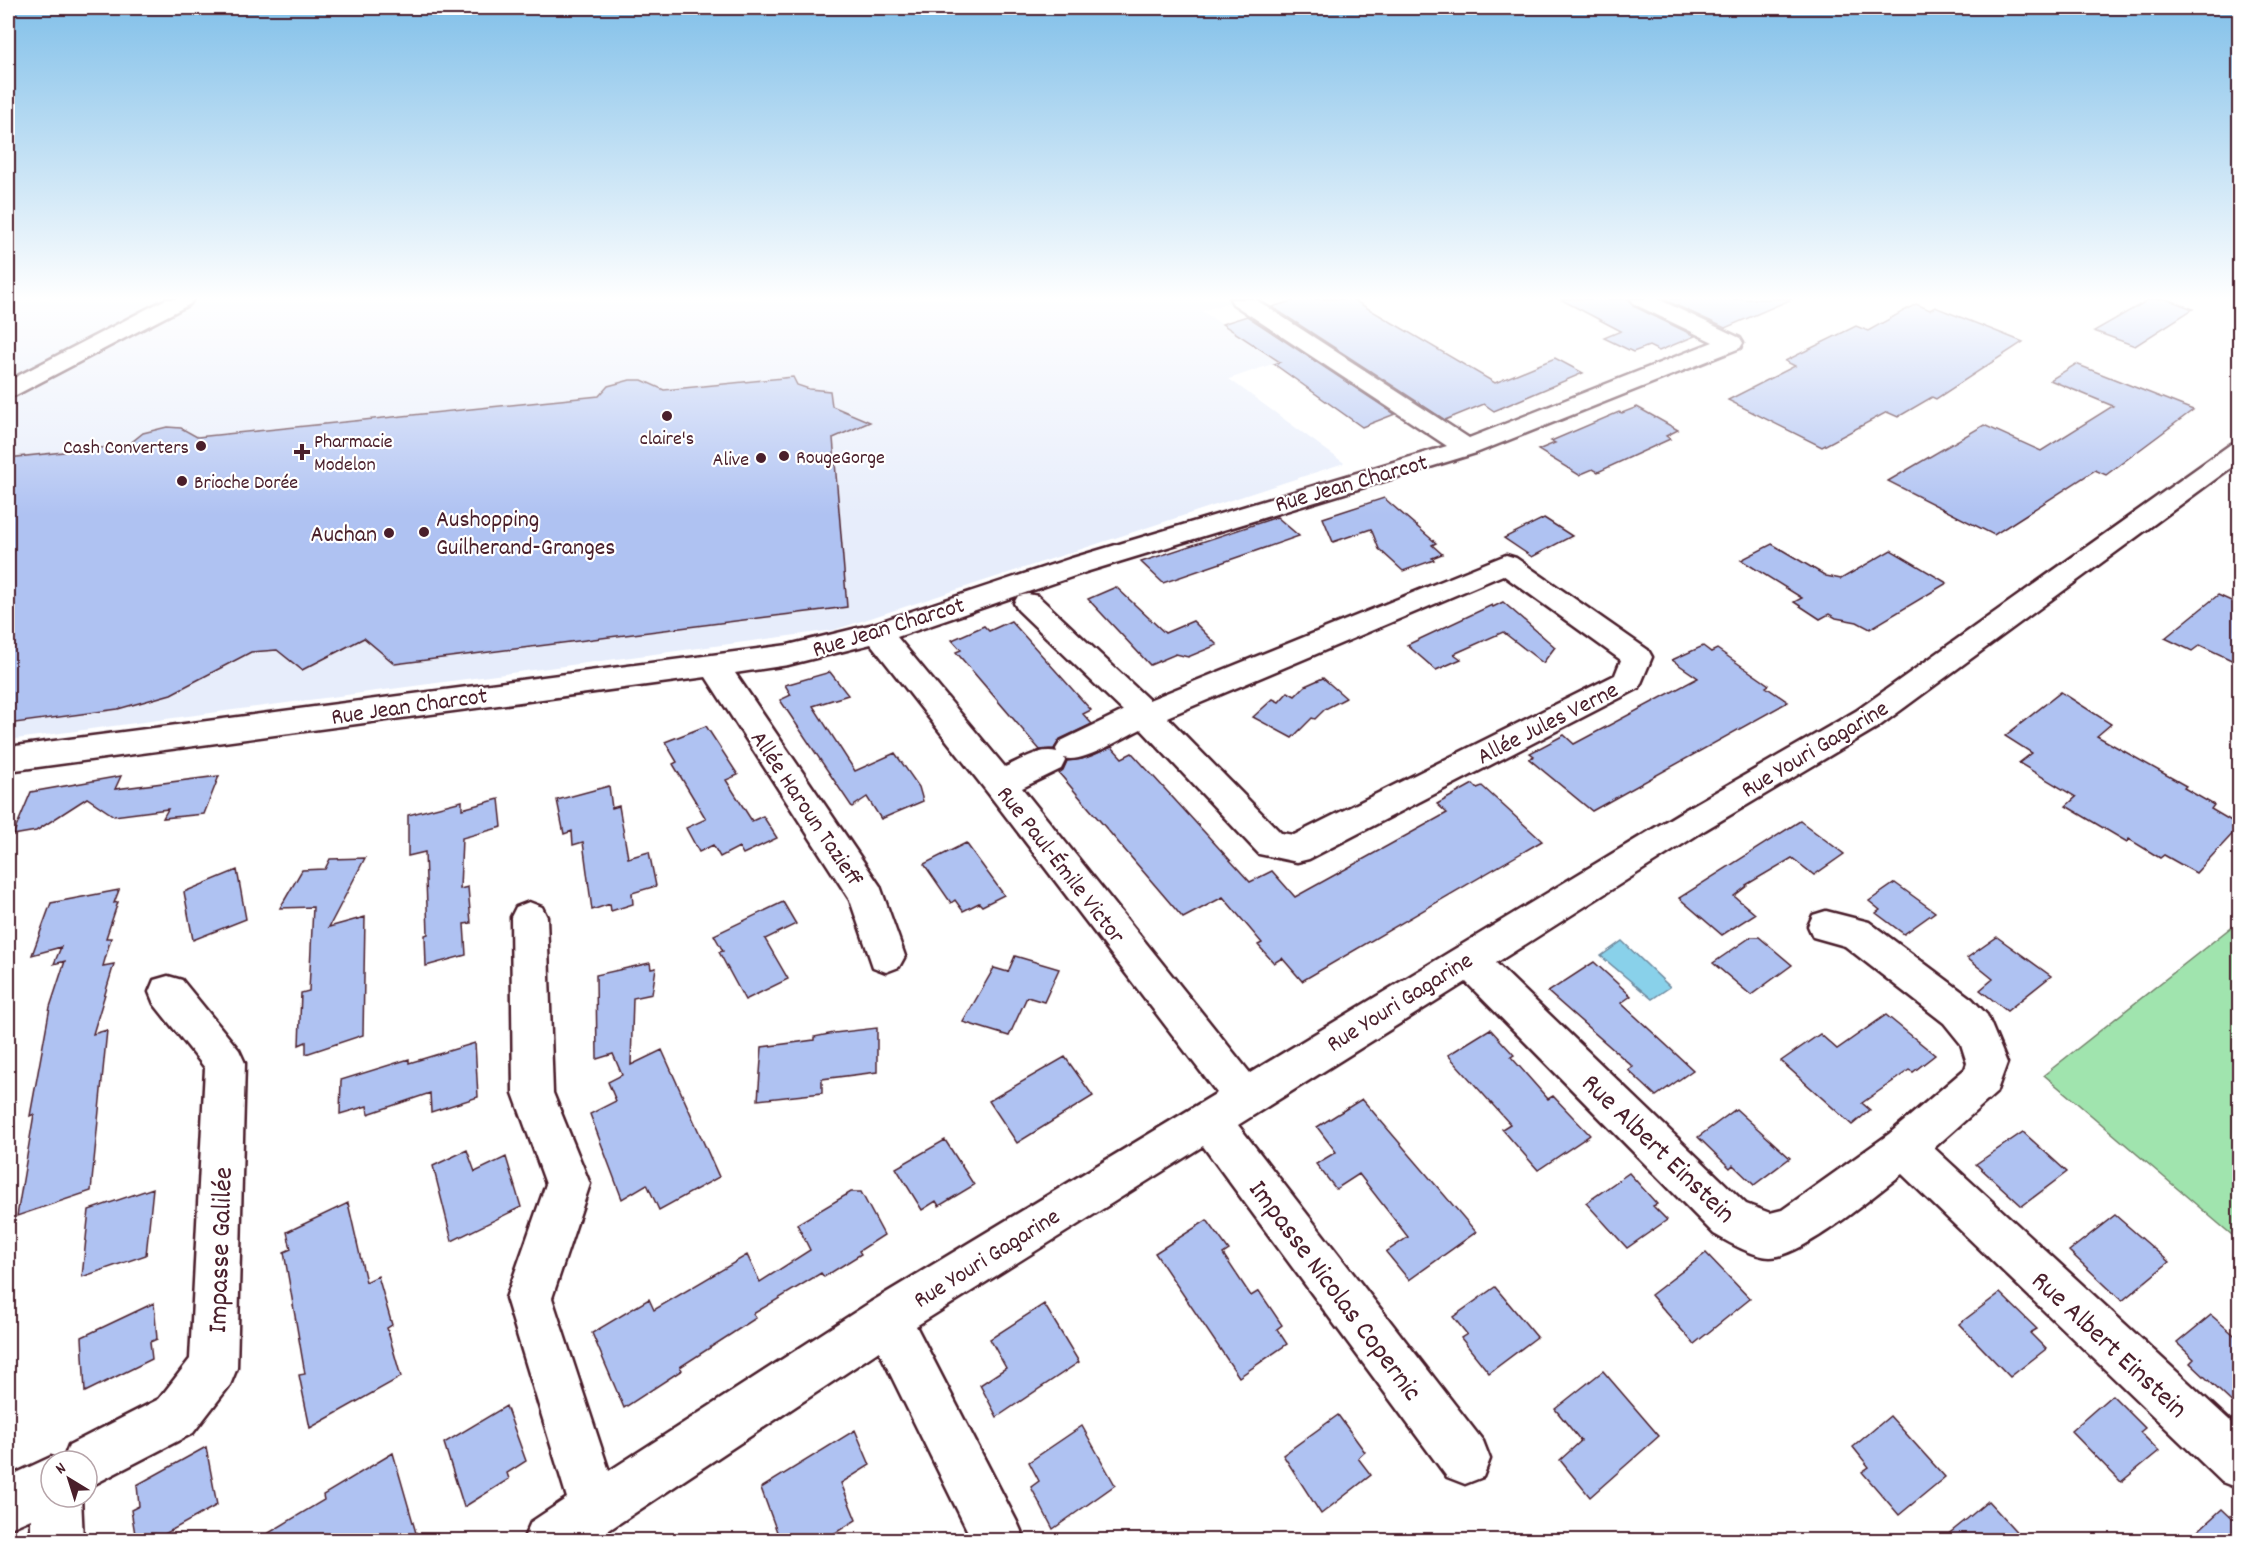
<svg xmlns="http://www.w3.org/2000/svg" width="2247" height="1548" font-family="Dekko,sans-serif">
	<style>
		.built { fill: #e7edfb }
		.green { fill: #a0e4ae; stroke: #75826c; stroke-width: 1.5 }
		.water { fill: #89d1ea; stroke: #708a9e; stroke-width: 1.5 }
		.building { fill: #afc2f2; stroke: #4a1f2b; stroke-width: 1.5 }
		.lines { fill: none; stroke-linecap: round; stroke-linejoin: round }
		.minor-casing { stroke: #4a1f2b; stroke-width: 5 }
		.minor { fill: #fff; fill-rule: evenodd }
		.poi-dot { fill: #4a1f2b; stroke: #fff; stroke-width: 2 }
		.labels { text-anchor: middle; stroke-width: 4.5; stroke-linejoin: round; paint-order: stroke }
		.far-poi-label { font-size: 20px; fill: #4a1f2b; stroke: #fff; text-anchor: start }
		.street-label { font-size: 24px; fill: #4a1f2b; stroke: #fff }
		.poi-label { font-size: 24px; fill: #4a1f2b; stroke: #fff; text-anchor: start }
		.near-street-label { font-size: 28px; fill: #4a1f2b; stroke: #fff }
	</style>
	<rect width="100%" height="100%" fill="#fff"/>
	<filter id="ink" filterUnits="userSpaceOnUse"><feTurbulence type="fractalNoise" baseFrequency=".0167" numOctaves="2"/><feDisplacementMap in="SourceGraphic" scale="12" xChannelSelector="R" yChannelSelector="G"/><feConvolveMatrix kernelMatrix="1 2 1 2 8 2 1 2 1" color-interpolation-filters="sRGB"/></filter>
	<g filter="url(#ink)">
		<path class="built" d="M 8,299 L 1233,299 L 1236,300 L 1202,311 L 1278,362 L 1229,379 L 1344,463 L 834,630 L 8,740 Z"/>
		<path class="green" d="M 2239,921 L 2239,1241 L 2044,1075 Z"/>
		<path class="water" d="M 1622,941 L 1670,987 L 1652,999 L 1601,956 Z"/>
		<path class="building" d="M 1298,299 L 1352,299 L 1495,383 L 1555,358 L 1583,373 L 1494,411 L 1484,404 L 1445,420 L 1272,307 Z
			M 1560,299 L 1629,299 L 1633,306 L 1695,336 L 1659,351 L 1649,346 L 1633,352 L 1604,338 L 1621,331 Z
			M 1663,299 L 1792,299 L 1725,328 Z
			M 2150,299 L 2166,299 L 2193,309 L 2135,346 L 2094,331 Z
			M 1916,304 L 1930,310 L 1935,307 L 2023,342 L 1936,399 L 1932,397 L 1898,417 L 1887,412 L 1822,447 L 1728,400 L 1795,366 L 1785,361 L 1856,326 L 1868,331 Z
			M 1247,316 L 1395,414 L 1362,427 L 1274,364 L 1280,362 L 1222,324 Z
			M 2076,364 L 2193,410 L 2106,475 L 2095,470 L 1994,535 L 1888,481 L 1984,425 L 2041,451 L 2113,406 L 2050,380 Z
			M 793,377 L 797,385 L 809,389 L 830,391 L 832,406 L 870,422 L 833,438 L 847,607 L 395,664 L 364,638 L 302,670 L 277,650 L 251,652 L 171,694 L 118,709 L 8,724 L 8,458 L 128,445 L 143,433 L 167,427 L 181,428 L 197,437 L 599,396 L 608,386 L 630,380 L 642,380 L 664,390 Z
			M 1637,407 L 1678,430 L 1666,436 L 1670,439 L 1598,472 L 1593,469 L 1579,475 L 1538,450 L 1555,443 L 1551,441 L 1619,412 L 1622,413 Z
			M 1384,498 L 1436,543 L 1432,545 L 1442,554 L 1432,558 L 1434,560 L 1403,571 L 1379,549 L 1371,529 L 1333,542 L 1323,518 Z
			M 1277,517 L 1299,536 L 1163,583 L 1141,562 Z
			M 1544,518 L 1572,536 L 1532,557 L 1504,538 Z
			M 1772,544 L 1826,576 L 1841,579 L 1891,550 L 1947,583 L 1870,629 L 1857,622 L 1836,618 L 1829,614 L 1820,619 L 1794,602 L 1802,598 L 1741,560 Z
			M 1116,587 L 1165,633 L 1193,621 L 1217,645 L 1188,657 L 1176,654 L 1150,665 L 1088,599 Z
			M 2218,595 L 2240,605 L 2240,664 L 2200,645 L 2192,651 L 2165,638 Z
			M 1503,602 L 1555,647 L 1543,663 L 1503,632 L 1454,654 L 1461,659 L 1436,670 L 1407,645 L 1492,605 L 1493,607 Z
			M 1011,621 L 1091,710 L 1083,714 L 1092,724 L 1060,739 L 1054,749 L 1040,750 L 956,652 L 961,650 L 952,640 L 984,626 L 989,631 Z
			M 1703,646 L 1711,652 L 1717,649 L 1769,685 L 1766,687 L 1788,702 L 1592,811 L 1529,759 L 1534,756 L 1530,753 L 1564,735 L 1574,744 L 1698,678 L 1672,660 Z
			M 830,672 L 848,695 L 813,706 L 855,771 L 895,753 L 919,787 L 923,801 L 881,819 L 867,797 L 852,807 L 780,700 L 791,695 L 785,685 Z
			M 1323,678 L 1346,698 L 1325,709 L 1315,719 L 1312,718 L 1292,738 L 1253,717 L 1273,699 L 1279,702 L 1288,692 L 1295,696 L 1305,686 Z
			M 2061,692 L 2111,724 L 2097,736 L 2186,786 L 2184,788 L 2214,805 L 2211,809 L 2240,826 L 2196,873 L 2164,855 L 2160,858 L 2129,839 L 2127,842 L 2066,806 L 2076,797 L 2019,763 L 2032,753 L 2005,736 Z
			M 706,726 L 738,775 L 726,780 L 752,821 L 763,816 L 777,838 L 743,854 L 739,847 L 720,857 L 713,845 L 699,852 L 686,828 L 706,819 L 673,764 L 677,762 L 665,742 Z
			M 1112,747 L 1122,758 L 1132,753 L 1250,882 L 1272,871 L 1295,897 L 1447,813 L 1437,804 L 1473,784 L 1477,788 L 1482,786 L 1542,841 L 1302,981 L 1282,958 L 1274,963 L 1258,945 L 1262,943 L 1223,897 L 1183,918 L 1059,773 L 1063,770 L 1067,761 L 1082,759 Z
			M 121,776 L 115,789 L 219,776 L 204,814 L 163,818 L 168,809 L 114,816 L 87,798 L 36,831 L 13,835 L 31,792 Z
			M 609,786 L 612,808 L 619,806 L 628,858 L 649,852 L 656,886 L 632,893 L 633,904 L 611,911 L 610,904 L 592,910 L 583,842 L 573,845 L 572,831 L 564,834 L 557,800 Z
			M 499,799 L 502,827 L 462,838 L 460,889 L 468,887 L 471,923 L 464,924 L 466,955 L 426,966 L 425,935 L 428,934 L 425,852 L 408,856 L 408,815 L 462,801 L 462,809 Z
			M 1800,821 L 1844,854 L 1814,875 L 1792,858 L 1746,885 L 1747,886 L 1734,896 L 1755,914 L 1722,935 L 1679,898 Z
			M 966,843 L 1004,895 L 982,906 L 979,903 L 963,911 L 955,900 L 951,903 L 924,864 Z
			M 365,858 L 329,927 L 365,917 L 363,1035 L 306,1054 L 306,1042 L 299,1045 L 301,993 L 309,991 L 313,907 L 280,908 L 302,870 L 325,869 L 330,859 Z
			M 237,870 L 246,919 L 193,940 L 184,892 Z
			M 1895,883 L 1935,912 L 1904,934 L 1876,913 L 1880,910 L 1869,901 Z
			M 119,890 L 114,903 L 118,902 L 106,938 L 111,938 L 103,966 L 114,964 L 93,1034 L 107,1030 L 91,1191 L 17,1216 L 34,1114 L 30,1116 L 50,1007 L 65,961 L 54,964 L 61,947 L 32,955 L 51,903 Z
			M 783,902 L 796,924 L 765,939 L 788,979 L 745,1000 L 719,952 L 723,951 L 714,935 Z
			M 1751,937 L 1759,937 L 1792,965 L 1751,995 L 1713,963 Z
			M 1997,937 L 2051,976 L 2007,1011 L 1980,990 L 1993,979 L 1967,958 Z
			M 1015,956 L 1059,969 L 1044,1002 L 1027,997 L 1009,1036 L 963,1022 L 994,968 L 1008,972 Z
			M 1594,962 L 1631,996 L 1621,1003 L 1693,1070 L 1656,1096 L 1628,1070 L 1633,1067 L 1548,992 Z
			M 650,963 L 651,969 L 656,968 L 652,994 L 633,998 L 631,1065 L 662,1050 L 719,1177 L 659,1210 L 647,1184 L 622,1199 L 590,1114 L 616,1101 L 608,1082 L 622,1075 L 613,1054 L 597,1059 L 596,975 Z
			M 1886,1015 L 1935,1055 L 1913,1072 L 1909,1070 L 1862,1103 L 1870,1110 L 1852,1125 L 1781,1061 L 1820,1034 L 1837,1049 Z
			M 877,1028 L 877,1072 L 822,1079 L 822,1093 L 758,1100 L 762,1047 L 814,1040 L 814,1037 L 834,1033 Z
			M 1490,1029 L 1514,1055 L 1511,1057 L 1548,1099 L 1553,1096 L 1590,1135 L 1538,1170 L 1502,1129 L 1510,1124 L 1448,1055 Z
			M 475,1043 L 478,1097 L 431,1112 L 430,1093 L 368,1114 L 367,1106 L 340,1114 L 341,1080 L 409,1059 L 409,1063 Z
			M 1065,1057 L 1093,1096 L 1017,1143 L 989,1101 Z
			M 1362,1099 L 1476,1232 L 1409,1280 L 1386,1252 L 1408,1237 L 1359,1174 L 1336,1189 L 1316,1164 L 1336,1152 L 1317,1127 Z
			M 1736,1109 L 1790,1158 L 1754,1185 L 1733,1165 L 1730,1168 L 1698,1137 Z
			M 2023,1132 L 2067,1172 L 2022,1206 L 1976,1164 Z
			M 945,1140 L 974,1185 L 939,1206 L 936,1201 L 922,1210 L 896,1168 Z
			M 467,1150 L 475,1172 L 506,1157 L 521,1207 L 452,1241 L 433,1166 Z
			M 1629,1173 L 1657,1204 L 1653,1206 L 1667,1220 L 1627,1248 L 1586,1203 Z
			M 153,1188 L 146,1255 L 82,1277 L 89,1210 Z
			M 851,1192 L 861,1192 L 884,1235 L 859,1251 L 861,1254 L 824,1277 L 821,1273 L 753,1314 L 756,1318 L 680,1367 L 682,1370 L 624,1408 L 592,1333 L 649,1299 L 654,1310 L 747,1255 L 760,1282 L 810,1250 L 797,1224 Z
			M 348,1203 L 366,1282 L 378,1276 L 392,1325 L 387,1328 L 401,1377 L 310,1428 L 299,1375 L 305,1374 L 284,1252 L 291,1249 L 287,1232 Z
			M 2115,1215 L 2169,1262 L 2122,1301 L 2069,1251 Z
			M 1207,1220 L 1229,1250 L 1223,1254 L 1251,1296 L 1259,1291 L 1282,1325 L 1277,1329 L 1287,1344 L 1239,1377 L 1155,1253 Z
			M 1706,1253 L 1750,1299 L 1694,1344 L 1651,1295 Z
			M 1495,1287 L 1537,1337 L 1489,1373 L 1461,1338 L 1467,1334 L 1453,1317 Z
			M 2000,1293 L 2037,1329 L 2030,1333 L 2046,1349 L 2010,1377 L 1959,1324 Z
			M 154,1303 L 157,1339 L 150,1342 L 152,1359 L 85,1392 L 82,1337 Z
			M 1044,1304 L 1079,1362 L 997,1417 L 980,1385 L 1006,1368 L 990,1339 Z
			M 2211,1315 L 2240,1340 L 2240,1410 L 2190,1363 L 2194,1359 L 2177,1343 Z
			M 1603,1371 L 1659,1436 L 1590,1497 L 1560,1460 L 1581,1441 L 1555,1409 Z
			M 2112,1395 L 2145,1428 L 2140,1432 L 2159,1451 L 2121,1482 L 2071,1431 Z
			M 506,1406 L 526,1461 L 507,1473 L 509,1479 L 464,1507 L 444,1443 Z
			M 1338,1415 L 1365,1452 L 1358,1458 L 1371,1475 L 1321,1514 L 1283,1455 Z
			M 1890,1416 L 1945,1477 L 1899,1515 L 1862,1472 L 1869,1467 L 1853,1447 Z
			M 1082,1426 L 1115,1485 L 1053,1529 L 1031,1487 L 1039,1481 L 1029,1462 Z
			M 855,1430 L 870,1465 L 841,1483 L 856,1520 L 824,1540 L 780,1540 L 761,1488 Z
			M 206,1447 L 217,1505 L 154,1540 L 136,1540 L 131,1510 L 139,1506 L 137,1485 Z
			M 393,1453 L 416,1533 L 404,1540 L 257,1540 L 324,1500 L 323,1495 Z
			M 1988,1501 L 2024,1540 L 1941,1540 L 1967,1519 Z
			M 2222,1509 L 2240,1526 L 2240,1540 L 2188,1540 Z"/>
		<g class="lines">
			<defs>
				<path id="minor" d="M 166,299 L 193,299 L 190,304 L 16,395 L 8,397 L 8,381 Z
					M 1230,299 L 1255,299 L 1469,438 L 1713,342 L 1634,304 L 1631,299 L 1658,299 L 1740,338 L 1743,343 L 1740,348 L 1476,453 L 1089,571 L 897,637 L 1005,767 C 1021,760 1040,747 1057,752 L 1056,749 L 1061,741 L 1123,711 L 1018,610 L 1014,603 L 1018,596 L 1028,594 L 1038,596 L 1149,700 L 1506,555 L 1516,558 L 1648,650 L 1652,657 L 1639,688 L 1309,859 L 1297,862 L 1259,854 L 1141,729 C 1122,738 1083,764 1064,758 L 1065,761 L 1061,769 L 1022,788 L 1250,1073 L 1681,812 L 1856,711 L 2231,444 L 2240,442 L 2240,461 L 1878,727 L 1705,830 L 1496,963 L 1746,1204 L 1770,1213 L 1782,1210 L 1889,1134 L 1965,1069 L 1967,1063 L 1961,1044 L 1944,1023 L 1845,946 L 1813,937 L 1808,926 L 1813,915 L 1826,911 L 1869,922 L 1972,999 L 1987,1015 L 2007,1063 L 1996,1093 L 1934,1148 L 2240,1430 L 2240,1489 L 2222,1482 L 1902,1174 C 1875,1195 1802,1257 1770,1257 C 1754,1257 1728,1242 1714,1234 L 1466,982 L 1238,1125 L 1483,1441 L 1490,1459 L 1483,1477 L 1465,1484 L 1447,1477 L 1203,1146 L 916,1326 L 1017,1522 L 1025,1540 L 972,1540 L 879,1351 L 594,1540 L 523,1540 L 531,1522 L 567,1498 L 506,1298 L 546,1184 L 513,1093 L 511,917 L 516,907 L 529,902 L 542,907 L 547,917 L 553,1093 L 590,1184 L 552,1298 L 609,1471 L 871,1302 L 1217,1093 L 988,793 L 871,644 L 788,665 L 735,673 L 880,886 L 905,956 L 899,967 L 886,972 L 873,967 L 850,900 L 706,677 L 8,771 L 8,747 L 788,645 L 870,625 L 1069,559 L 1447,446 L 1233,304 ZM 1503,575 L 1621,660 L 1615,675 L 1294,835 L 1281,833 L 1167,717 Z
					M 168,976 L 182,980 L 239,1050 L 245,1063 L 237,1368 L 230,1385 L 193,1433 L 87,1488 L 87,1461 L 63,1461 L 69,1445 L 159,1399 L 190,1359 L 205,1068 L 154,1004 L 149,992 L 154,980 Z
					M 51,1457 L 61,1461 L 51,1461 L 51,1497 L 81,1497 L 83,1540 L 31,1540 L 31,1519 L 8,1529 L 8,1477 Z"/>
			</defs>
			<use href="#minor" class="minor-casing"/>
			<use href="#minor" class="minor"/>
		</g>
	</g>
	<linearGradient id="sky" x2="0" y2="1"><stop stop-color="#82c0e9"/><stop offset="0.58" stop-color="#fff"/><stop offset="1" stop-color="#fff" stop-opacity="0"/></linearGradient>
	<rect width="2247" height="515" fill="url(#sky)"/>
	<g class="poi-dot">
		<circle cx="667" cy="416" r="6"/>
		<circle cx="201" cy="446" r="6"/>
		<path d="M299 443h6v6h6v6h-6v6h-6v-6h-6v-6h6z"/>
		<circle cx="784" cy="456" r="6"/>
		<circle cx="761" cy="458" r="6"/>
		<circle cx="182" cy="481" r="6"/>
		<circle cx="424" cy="532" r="6"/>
		<circle cx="389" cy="533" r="6"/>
	</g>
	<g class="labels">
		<g class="far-poi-label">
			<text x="667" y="444" text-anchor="middle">claire's</text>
			<text x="314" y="447">Pharmacie<tspan x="314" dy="23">Modelon</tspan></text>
			<text x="189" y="453" text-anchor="end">Cash Converters</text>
			<text x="796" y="463">RougeGorge</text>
			<text x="749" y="465" text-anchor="end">Alive</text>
			<text x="194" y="488">Brioche Dorée</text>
		</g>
		<g class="street-label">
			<text transform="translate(1351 482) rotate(-16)" y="8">Rue Jean Charcot</text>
			<text transform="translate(888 626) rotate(-17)" y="8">Rue Jean Charcot</text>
			<text transform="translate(409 705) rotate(-8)" y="8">Rue Jean Charcot</text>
			<text transform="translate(1547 722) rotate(-27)" y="8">Allée Jules Verne</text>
			<text transform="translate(1814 748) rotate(-31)" y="8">Rue Youri Gagarine</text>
			<text transform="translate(808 808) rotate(56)" y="8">Allée Haroun Tazieff</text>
			<text transform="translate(1062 864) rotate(52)" y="8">Rue Paul-Émile Victor</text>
			<text transform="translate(1399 1001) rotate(-32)" y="8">Rue Youri Gagarine</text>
			<text transform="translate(986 1257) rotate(-32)" y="8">Rue Youri Gagarine</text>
		</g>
		<g class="poi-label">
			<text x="436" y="526">Aushopping<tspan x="436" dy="28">Guilherand-Granges</tspan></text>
			<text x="377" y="541" text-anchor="end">Auchan</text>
		</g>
		<g class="near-street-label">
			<text transform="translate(1660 1147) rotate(44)" y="10">Rue Albert Einstein</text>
			<text transform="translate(218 1250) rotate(-88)" y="10">Impasse Galilée</text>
			<text transform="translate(1337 1289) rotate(53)" y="10">Impasse Nicolas Copernic</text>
			<text transform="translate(2111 1343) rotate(43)" y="10">Rue Albert Einstein</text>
		</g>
	</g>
	<rect width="2247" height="1548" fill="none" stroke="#fff" stroke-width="30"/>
	<rect x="15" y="15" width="2217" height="1518" fill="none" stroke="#4a1f2b" stroke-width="2" filter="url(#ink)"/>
	<g transform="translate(69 1479) rotate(322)"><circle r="28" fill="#ffffff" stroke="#b7a5aa" stroke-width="1.5"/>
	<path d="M0-4.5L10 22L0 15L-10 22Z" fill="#4a1f2b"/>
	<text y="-9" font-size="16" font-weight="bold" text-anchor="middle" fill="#4a1f2b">N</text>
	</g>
</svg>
